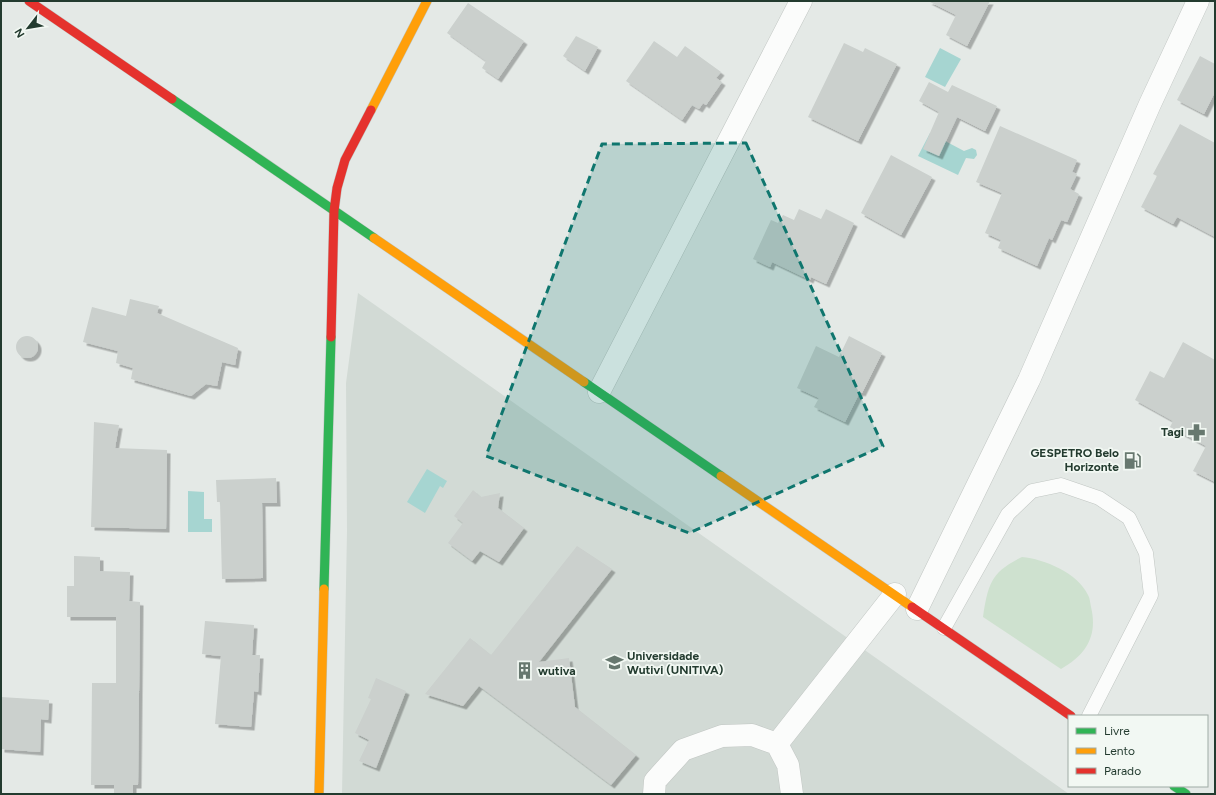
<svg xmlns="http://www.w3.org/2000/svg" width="1216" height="795" font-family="Figtree,sans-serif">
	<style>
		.built { fill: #d2dad5 }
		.green { fill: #cee1cf }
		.water { fill: #a6d5d1 }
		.building { fill: #cbd0cd; filter: url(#shadow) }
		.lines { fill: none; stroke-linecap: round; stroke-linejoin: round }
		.lane-casing { stroke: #c1c6c3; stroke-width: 15 }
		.street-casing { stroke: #c1c6c3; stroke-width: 23 }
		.fast-casing { stroke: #bec5c1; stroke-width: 10 }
		.slow-casing { stroke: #bec5c1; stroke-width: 10 }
		.jam-casing { stroke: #bec5c1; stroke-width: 10 }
		.lane { stroke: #fbfcfb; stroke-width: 14 }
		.street { stroke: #fbfcfb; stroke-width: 22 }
		.fast { stroke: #30b455; stroke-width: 9 }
		.slow { stroke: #ff9f0a; stroke-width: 9 }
		.jam { stroke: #e5322d; stroke-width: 9 }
		.marked { fill: #0f766e; fill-opacity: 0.2; stroke: #0f766e; stroke-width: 3; stroke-dasharray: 8 5; stroke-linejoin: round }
		.labels { text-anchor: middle; stroke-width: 3.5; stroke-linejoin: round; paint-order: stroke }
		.poi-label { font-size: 12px; font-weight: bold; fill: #233b2f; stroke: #f2f8f3; text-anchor: end }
	</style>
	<defs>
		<filter id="shadow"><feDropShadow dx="3.5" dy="3.5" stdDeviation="0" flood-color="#0004"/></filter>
	</defs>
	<rect width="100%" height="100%" fill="#e4e9e6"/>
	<path class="built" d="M 358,293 L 1069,794 L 342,794 L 347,531 L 346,383 Z"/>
	<path class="green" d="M 1022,557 C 1044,559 1078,573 1088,595 C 1090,598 1090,603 1091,607 C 1098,636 1086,655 1061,669 L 983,617 C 988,584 991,572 1022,557 Z"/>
	<path class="water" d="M 940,48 L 961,59 L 945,87 L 925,77 Z
		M 930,133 L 964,151 L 972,148 L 976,150 L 977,155 L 974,159 L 966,158 L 958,175 L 918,156 Z
		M 427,469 L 447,481 L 443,488 L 440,486 L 425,513 L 407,502 Z
		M 188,491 L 204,492 L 204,519 L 212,519 L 212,532 L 188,532 Z"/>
	<path class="building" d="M 928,1 L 990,1 L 967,46 L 946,35 L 956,15 Z
		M 468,3 L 524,41 L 498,79 L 482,68 L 486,61 L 447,33 Z
		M 576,36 L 598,47 L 585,71 L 563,56 Z
		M 654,41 L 677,57 L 685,46 L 721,72 L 716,78 L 722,82 L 706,105 L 703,103 L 699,109 L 692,105 L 682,120 L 626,81 Z
		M 844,43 L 863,52 L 865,48 L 897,64 L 858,141 L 808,117 Z
		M 1200,56 L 1215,64 L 1215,92 L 1204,114 L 1177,100 Z
		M 929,82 L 948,92 L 952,85 L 997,106 L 985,131 L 957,117 L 939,156 L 923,149 L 939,112 L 919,101 Z
		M 1180,124 L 1215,143 L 1215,237 L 1177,217 L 1173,224 L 1141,207 L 1157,176 L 1153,174 Z
		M 1000,126 L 1077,160 L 1072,172 L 1077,174 L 1070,189 L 1079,194 L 1067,222 L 1061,220 L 1052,240 L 1049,238 L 1037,266 L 998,248 L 1001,240 L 985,233 L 1002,193 L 976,182 Z
		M 891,155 L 932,177 L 901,235 L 861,213 Z
		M 799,209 L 821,219 L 826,209 L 854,223 L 826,284 L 811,277 L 810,280 L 772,262 L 770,267 L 753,259 L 771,220 L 778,223 L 783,215 L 794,220 Z
		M 130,299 L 159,306 L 157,313 L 238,348 L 235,365 L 222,362 L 217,386 L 206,384 L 191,396 L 131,379 L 133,368 L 116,363 L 118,351 L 83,342 L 92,307 L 126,316 Z
		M 849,336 L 882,353 L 862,393 L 860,392 L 845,422 L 814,407 L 819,398 L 797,388 L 816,346 L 839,357 Z
		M16 347a11 11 0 1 1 22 0a11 11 0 1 1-22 0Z
		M 1183,342 L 1215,360 L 1215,482 L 1193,471 L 1206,446 L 1170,427 L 1173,421 L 1135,400 L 1150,371 L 1164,378 Z
		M 94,422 L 119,425 L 115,448 L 167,450 L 166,529 L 91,527 Z
		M 276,478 L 277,503 L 262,503 L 263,578 L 222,579 L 220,502 L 217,502 L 216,480 Z
		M 473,490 L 481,497 L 500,493 L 498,508 L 524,528 L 499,562 L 480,551 L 472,561 L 448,543 L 463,523 L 454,516 Z
		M 577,546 L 612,569 L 539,662 L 569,658 L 575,707 L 636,755 L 611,785 L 479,686 L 463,706 L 425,694 L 470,638 L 491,655 Z
		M 74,556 L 100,557 L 100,571 L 130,572 L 129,601 L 140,602 L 138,785 L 133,785 L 133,794 L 114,794 L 114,785 L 91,785 L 92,683 L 116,683 L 116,617 L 67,617 L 67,586 L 74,586 Z
		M 205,621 L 254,625 L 252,655 L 260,655 L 258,692 L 254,691 L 251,727 L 215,724 L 221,656 L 202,654 Z
		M 376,678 L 406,691 L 376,768 L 359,761 L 369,740 L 355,733 L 371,699 L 368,698 Z
		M 1,697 L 49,700 L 48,720 L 41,719 L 40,752 L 1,749 Z"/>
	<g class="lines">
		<defs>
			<path id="lane" d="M 944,628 L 1008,514 L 1032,491 L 1061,485 L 1099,498 L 1129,518 L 1146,553 L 1151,595 L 1089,716"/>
			<path id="street" d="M 599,392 L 801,1
				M 917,609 L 1029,380 L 1150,104 L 1198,1
				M 654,794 L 655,781 L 683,750 L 722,736 L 752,735 L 777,744
				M 792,794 L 788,765 L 777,744 L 895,594"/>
			<path id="fast" d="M 172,99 L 374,238
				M 584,382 L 721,476
				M 324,589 L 331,337
				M 1174,786 L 1186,794"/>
			<path id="slow" d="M 371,110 L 427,1
				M 374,238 L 584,382
				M 721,476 L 912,607
				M 319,794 L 324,589"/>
			<path id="jam" d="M 29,1 L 172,99
				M 331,337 L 334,211 L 337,188 L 345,160 L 371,110
				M 912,607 L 1071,716"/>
		</defs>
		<use href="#lane" class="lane-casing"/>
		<use href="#street" class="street-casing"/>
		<use href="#fast" class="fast-casing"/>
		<use href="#slow" class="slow-casing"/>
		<use href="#jam" class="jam-casing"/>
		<use href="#lane" class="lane"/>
		<use href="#street" class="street"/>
		<use href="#fast" class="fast"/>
		<use href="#slow" class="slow"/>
		<use href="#jam" class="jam"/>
	</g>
	<path class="marked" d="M 746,143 L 883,446 L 689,533 L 486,456 L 602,144 Z"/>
	<defs>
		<symbol id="pharmacy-bare" viewBox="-9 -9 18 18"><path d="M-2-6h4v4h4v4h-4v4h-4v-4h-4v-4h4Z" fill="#67786f" stroke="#f2f8f3" stroke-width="2.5" paint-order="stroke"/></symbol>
		<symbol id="fuel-bare" viewBox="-9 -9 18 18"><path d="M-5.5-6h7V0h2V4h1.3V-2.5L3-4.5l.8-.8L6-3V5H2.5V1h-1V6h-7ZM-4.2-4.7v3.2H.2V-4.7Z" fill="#67786f" stroke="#f2f8f3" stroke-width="2.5" paint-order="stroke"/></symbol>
		<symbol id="university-bare" viewBox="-9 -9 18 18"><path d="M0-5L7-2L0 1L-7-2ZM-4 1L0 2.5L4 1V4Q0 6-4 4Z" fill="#67786f" stroke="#f2f8f3" stroke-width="2.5" paint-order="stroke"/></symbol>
		<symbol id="building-bare" viewBox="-9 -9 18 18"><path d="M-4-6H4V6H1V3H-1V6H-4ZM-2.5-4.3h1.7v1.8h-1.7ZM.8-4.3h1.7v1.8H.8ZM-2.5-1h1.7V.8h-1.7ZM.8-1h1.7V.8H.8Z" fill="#67786f" stroke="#f2f8f3" stroke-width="2.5" paint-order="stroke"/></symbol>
	</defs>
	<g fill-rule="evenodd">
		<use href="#pharmacy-bare" x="1184" y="420" width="25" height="25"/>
		<use href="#fuel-bare" x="1120" y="448" width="25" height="25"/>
		<use href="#university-bare" x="602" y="650" width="25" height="25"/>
		<use href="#building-bare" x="512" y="658" width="25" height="25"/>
	</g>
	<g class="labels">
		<g class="poi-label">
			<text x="1184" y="436">Tagi</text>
			<text x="1119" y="457">GESPETRO Belo<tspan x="1119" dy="14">Horizonte</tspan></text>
			<text x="627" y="660" text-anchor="start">Universidade<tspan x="627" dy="14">Wutivi (UNITIVA)</tspan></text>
			<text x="538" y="675" text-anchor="start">wutiva</text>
		</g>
	</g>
	<rect width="1216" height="795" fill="none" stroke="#233b2f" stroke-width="4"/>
	<rect x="1068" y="715" width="140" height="72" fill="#f2f8f3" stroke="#9faca5"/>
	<rect x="1076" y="728" width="20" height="6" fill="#30b455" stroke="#9faca5"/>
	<text x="1104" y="735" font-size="12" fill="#233b2f">Livre</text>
	<rect x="1076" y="748" width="20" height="6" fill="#ff9f0a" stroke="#9faca5"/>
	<text x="1104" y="755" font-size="12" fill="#233b2f">Lento</text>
	<rect x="1076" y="768" width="20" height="6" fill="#e5322d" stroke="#9faca5"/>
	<text x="1104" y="775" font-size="12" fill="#233b2f">Parado</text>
	<g transform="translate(28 28) rotate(239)" stroke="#f2f8f3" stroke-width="3" paint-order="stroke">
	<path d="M0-3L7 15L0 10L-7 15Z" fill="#233b2f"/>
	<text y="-6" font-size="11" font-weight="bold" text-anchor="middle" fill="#233b2f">N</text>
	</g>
</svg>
